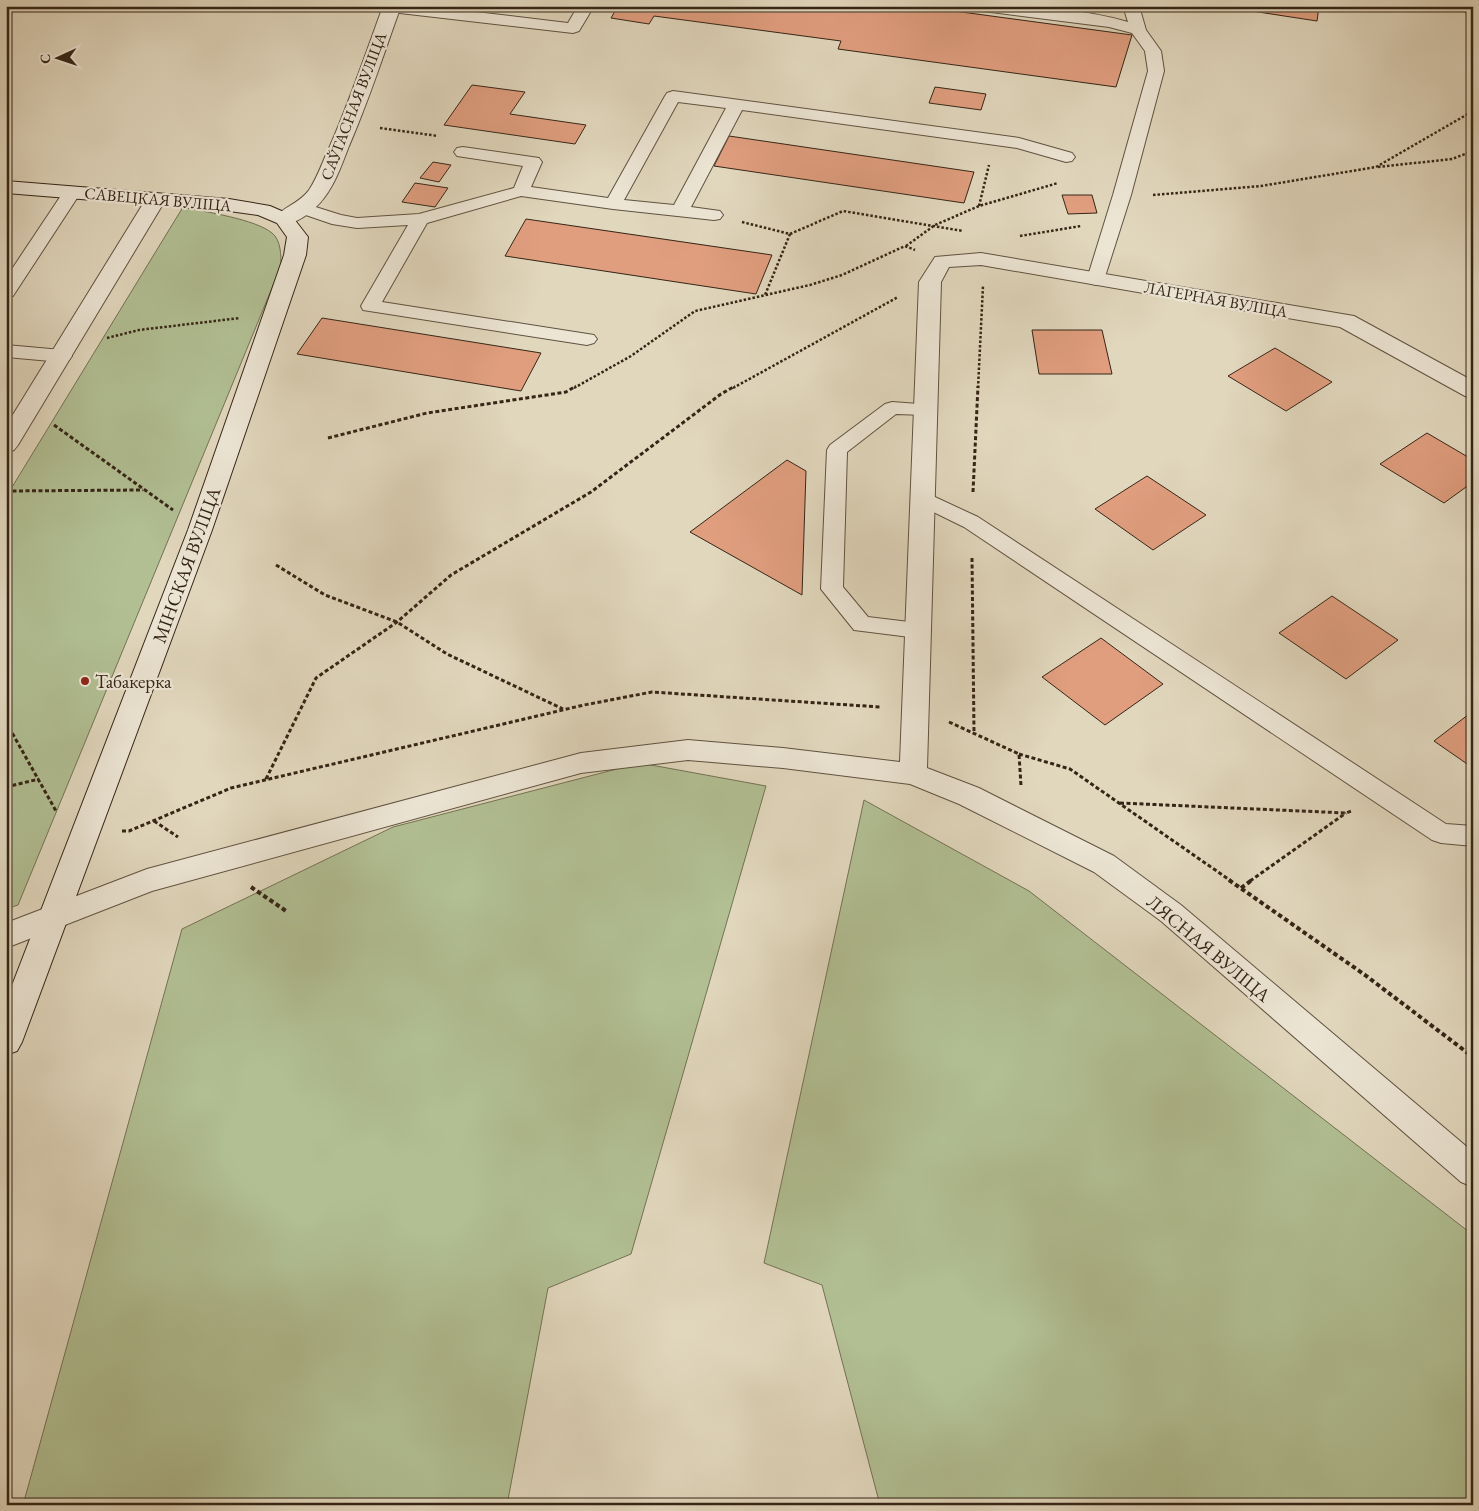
<svg xmlns="http://www.w3.org/2000/svg" width="1479" height="1511" font-family="'EB Garamond',serif">
	<style>
		.green { fill: #b1bf93; stroke: #737254 }
		.building { fill: #e09e7f; stroke: #352516 }
		.lines { fill: none; stroke-linecap: round; stroke-linejoin: round }
		.lane-casing { stroke: #605240; stroke-width: 2 }
		.street-casing { stroke: #605240; stroke-width: 2 }
		.secondary-casing { stroke: #352516; stroke-width: 2 }
		.path-far2 { stroke: #352516; stroke-width: 2.5; stroke-dasharray: 2.5 2; stroke-linecap: butt }
		.path-far1 { stroke: #352516; stroke-width: 3; stroke-dasharray: 4 2.5; stroke-linecap: butt }
		.path { stroke: #352516; stroke-width: 4; stroke-dasharray: 4.5 3; stroke-linecap: butt }
		.lane { fill: #ece5d4; fill-rule: evenodd }
		.street { fill: #ece5d4; fill-rule: evenodd }
		.secondary { fill: #ece5d4; fill-rule: evenodd }
		.poi-dot { fill: #8f2418; stroke: #ece5d4; stroke-width: 2 }
		.labels { text-anchor: middle; stroke-width: 4.5; stroke-linejoin: round; paint-order: stroke }
		.far-street-label { font-size: 16px; fill: #352516; stroke: #ece5d4 }
		.street-label { font-size: 19px; fill: #352516; stroke: #ece5d4 }
		.poi-label { font-size: 19px; fill: #352516; stroke: #ece5d4; text-anchor: start }
	</style>
	<rect width="100%" height="100%" fill="#e1d7bd"/>
	<filter id="stains"><feTurbulence type="fractalNoise" baseFrequency=".004" numOctaves="4"/><feColorMatrix values="0 0 0 0 .2 0 0 0 0 .09 0 0 0 0 .02 0 0 0 .5 -.17"/></filter>
	<radialGradient id="worn" r=".72"><stop offset=".6" stop-color="#630" stop-opacity="0"/><stop offset="1" stop-color="#630" stop-opacity=".3"/></radialGradient>
	<path class="green" d="M 183,207 C 205,212 255,219 272,233 C 281,240 281,255 281,266 L 18,905 L 6,909 L 6,497 Z
		M 640,763 L 766,786 L 631,1254 L 548,1288 L 507,1505 L 23,1505 L 182,929 L 393,827 Z
		M 864,800 L 1029,891 L 1473,1235 L 1473,1505 L 880,1505 L 822,1285 L 764,1263 Z"/>
	<path class="building" d="M 618,6 L 917,6 L 1132,35 L 1116,87 L 838,49 L 841,41 L 654,16 L 649,24 L 611,18 Z
		M 1219,6 L 1319,6 L 1317,21 Z
		M 1420,6 L 1473,6 L 1473,13 Z
		M 472,85 L 525,92 L 510,114 L 586,125 L 575,144 L 444,125 Z
		M 935,87 L 986,94 L 981,110 L 929,103 Z
		M 729,136 L 974,172 L 964,203 L 714,166 Z
		M 433,162 L 451,165 L 439,182 L 420,178 Z
		M 415,183 L 448,188 L 435,207 L 402,202 Z
		M 1062,195 L 1092,195 L 1097,213 L 1068,214 Z
		M 526,219 L 772,255 L 756,294 L 505,256 Z
		M 322,318 L 541,353 L 521,391 L 297,354 Z
		M 1032,330 L 1102,330 L 1112,374 L 1039,374 Z
		M 1275,348 L 1332,382 L 1286,411 L 1228,376 Z
		M 1427,433 L 1473,460 L 1473,482 L 1444,503 L 1380,464 Z
		M 787,460 L 806,471 L 802,595 L 690,532 Z
		M 1147,476 L 1206,515 L 1153,550 L 1095,509 Z
		M 1332,596 L 1398,640 L 1346,679 L 1279,633 Z
		M 1101,638 L 1163,684 L 1105,725 L 1042,677 Z
		M 1473,711 L 1473,768 L 1434,741 Z"/>
	<g class="lines">
		<defs>
			<path id="lane" d="M 425,6 L 568,23 L 578,6 L 594,6 L 579,31 L 573,33 L 391,12 L 386,10 L 383,7 Z
				M 975,6 C 1026,6 1079,8 1128,22 L 1123,6 L 1139,6 L 1146,30 L 1161,51 L 1164,71 L 1131,195 L 1103,283 L 1096,285 L 1089,283 L 1087,279 L 1113,195 L 1148,71 L 1145,51 L 1132,33 L 1109,27 L 983,11 L 978,9 Z
				M 673,91 L 1019,138 L 1072,153 L 1075,157 L 1072,161 L 1066,162 L 1017,148 L 742,110 L 691,207 L 720,211 L 723,215 L 720,219 L 714,220 L 613,209 L 521,196 L 427,223 L 382,302 L 594,335 L 597,339 L 594,343 L 587,345 L 363,310 L 361,306 L 408,225 L 357,228 L 332,224 L 297,212 L 294,208 L 297,204 L 303,203 L 341,215 L 357,218 L 419,214 L 514,188 L 523,166 L 457,156 L 454,152 L 457,148 L 463,147 L 539,158 L 542,162 L 531,187 L 608,198 L 665,96 L 667,93 ZM 678,102 L 726,108 L 674,205 L 624,200 Z
				M 72,187 L 78,188 L 81,192 L 13,296 L 6,298 L 6,278 L 66,188 Z
				M 6,345 L 62,350 L 69,352 L 72,356 L 69,360 L 62,362 L 6,357 Z
				M 892,402 L 932,405 L 935,409 L 932,413 L 925,415 L 896,414 L 847,452 L 843,587 L 868,617 L 926,624 L 929,630 L 926,636 L 918,638 L 854,630 L 821,589 L 827,450 L 830,445 L 885,404 Z
				M 922,491 L 978,517 L 1446,824 L 1473,826 L 1473,846 L 1441,843 L 1432,840 L 964,527 L 915,503 L 912,498 L 915,493 Z"/>
			<path id="street" d="M 383,6 L 401,6 C 384,53 369,100 349,146 C 342,164 336,182 324,198 C 314,211 294,228 277,223 L 274,219 C 282,207 299,204 309,190 C 318,177 323,160 330,146 C 350,100 366,53 383,6 Z
				M 156,193 L 163,195 L 166,199 L 18,445 L 14,450 L 6,453 L 6,426 L 146,199 L 149,195 Z
				M 981,253 L 1354,316 L 1473,381 L 1473,398 L 1465,396 L 1340,327 L 981,265 L 949,267 L 941,282 L 927,768 L 979,788 L 1114,856 L 1181,905 L 1473,1152 L 1473,1187 L 1461,1182 L 1161,921 L 1094,872 L 959,804 L 910,784 L 783,768 L 688,760 L 581,773 L 152,891 L 6,948 L 6,923 L 147,869 L 581,753 L 688,740 L 783,748 L 900,762 L 919,282 L 935,257 Z"/>
			<path id="secondary" d="M 6,181 L 229,199 L 270,206 L 291,215 L 308,237 L 306,255 L 212,530 L 22,1042 L 17,1051 L 6,1055 L 6,1001 L 188,530 L 284,255 L 287,237 L 277,223 L 258,215 L 229,211 L 6,193 Z"/>
		</defs>
		<use href="#lane" class="lane-casing"/>
		<use href="#street" class="street-casing"/>
		<use href="#secondary" class="secondary-casing"/>
		<path class="path-far2" d="M 380,128 L 438,136
			M 1378,167 L 1452,159 L 1473,151
			M 1153,195 L 1261,186 L 1376,167 L 1473,111
			M 979,206 L 989,165
			M 742,222 L 790,234 L 765,295
			M 790,234 L 843,211 L 963,231
			M 1020,236 L 1081,226
			M 906,246 L 935,225 L 979,206 L 1058,183
			M 107,338 L 139,330 L 240,318
			M 574,388 L 631,356 L 695,311 L 810,285 L 842,275 L 905,246 L 915,250
			M 733,388 L 898,297
			M 978,388 L 983,286"/>
		<path class="path-far1" d="M 54,425 L 173,510
			M 328,438 L 427,413 L 566,392 L 576,386
			M 6,491 L 143,490
			M 973,492 L 978,386
			M 972,558 L 974,732
			M 276,565 L 325,595 L 397,622 L 447,654 L 563,709
			M 6,722 L 56,811
			M 949,722 L 1019,754 L 1021,786
			M 1019,754 L 1070,769 L 1231,881
			M 266,779 L 316,678 L 397,622 L 451,575 L 591,492 L 721,394 L 735,386
			M 6,787 L 39,779
			M 1120,803 L 1346,813 L 1351,811
			M 154,821 L 178,837
			M 122,831 L 129,831 L 231,788 L 584,705 L 652,692 L 880,707
			M 1250,881 L 1346,813"/>
		<path class="path" d="M 1229,880 L 1365,975 L 1473,1057
			M 251,887 L 286,911
			M 1241,888 L 1252,880"/>
		<use href="#lane" class="lane"/>
		<use href="#street" class="street"/>
		<use href="#secondary" class="secondary"/>
	</g>
	<circle class="poi-dot" cx="85" cy="681" r="5"/>
	<g class="labels">
		<g class="far-street-label">
			<text transform="translate(353 106) rotate(-69)" y="6">САЎГАСНАЯ ВУЛІЦА</text>
			<text transform="translate(158 199) rotate(5)" y="6">САВЕЦКАЯ ВУЛІЦА</text>
			<text transform="translate(1216 299) rotate(10)" y="6">ЛАГЕРНАЯ ВУЛІЦА</text>
		</g>
		<g class="street-label">
			<text transform="translate(186 565) rotate(-70)" y="7">МІНСКАЯ ВУЛІЦА</text>
			<text transform="translate(1209 948) rotate(40)" y="7">ЛЯСНАЯ ВУЛІЦА</text>
		</g>
		<g class="poi-label">
			<text x="95" y="688">Табакерка</text>
		</g>
	</g>
	<rect width="1479" height="1511" fill="none" stroke="#e1d7bd" stroke-width="25"/>
	<rect x="8" y="8" width="1464" height="1496" fill="none" stroke="#352516" stroke-width="2.5"/>
	<rect x="12" y="12" width="1454" height="1486" fill="none" stroke="#352516"/>
	<g transform="translate(58 58) rotate(267)" stroke="#ece5d4" stroke-width="4" paint-order="stroke">
	<path d="M0-4L9 19L0 12L-9 19Z" fill="#352516"/>
	<text y="-8" font-size="14" font-weight="bold" text-anchor="middle" fill="#352516">С</text>
	</g>
	<rect width="100%" height="100%" filter="url(#stains)"/>
	<rect width="100%" height="100%" fill="url(#worn)"/>
</svg>
